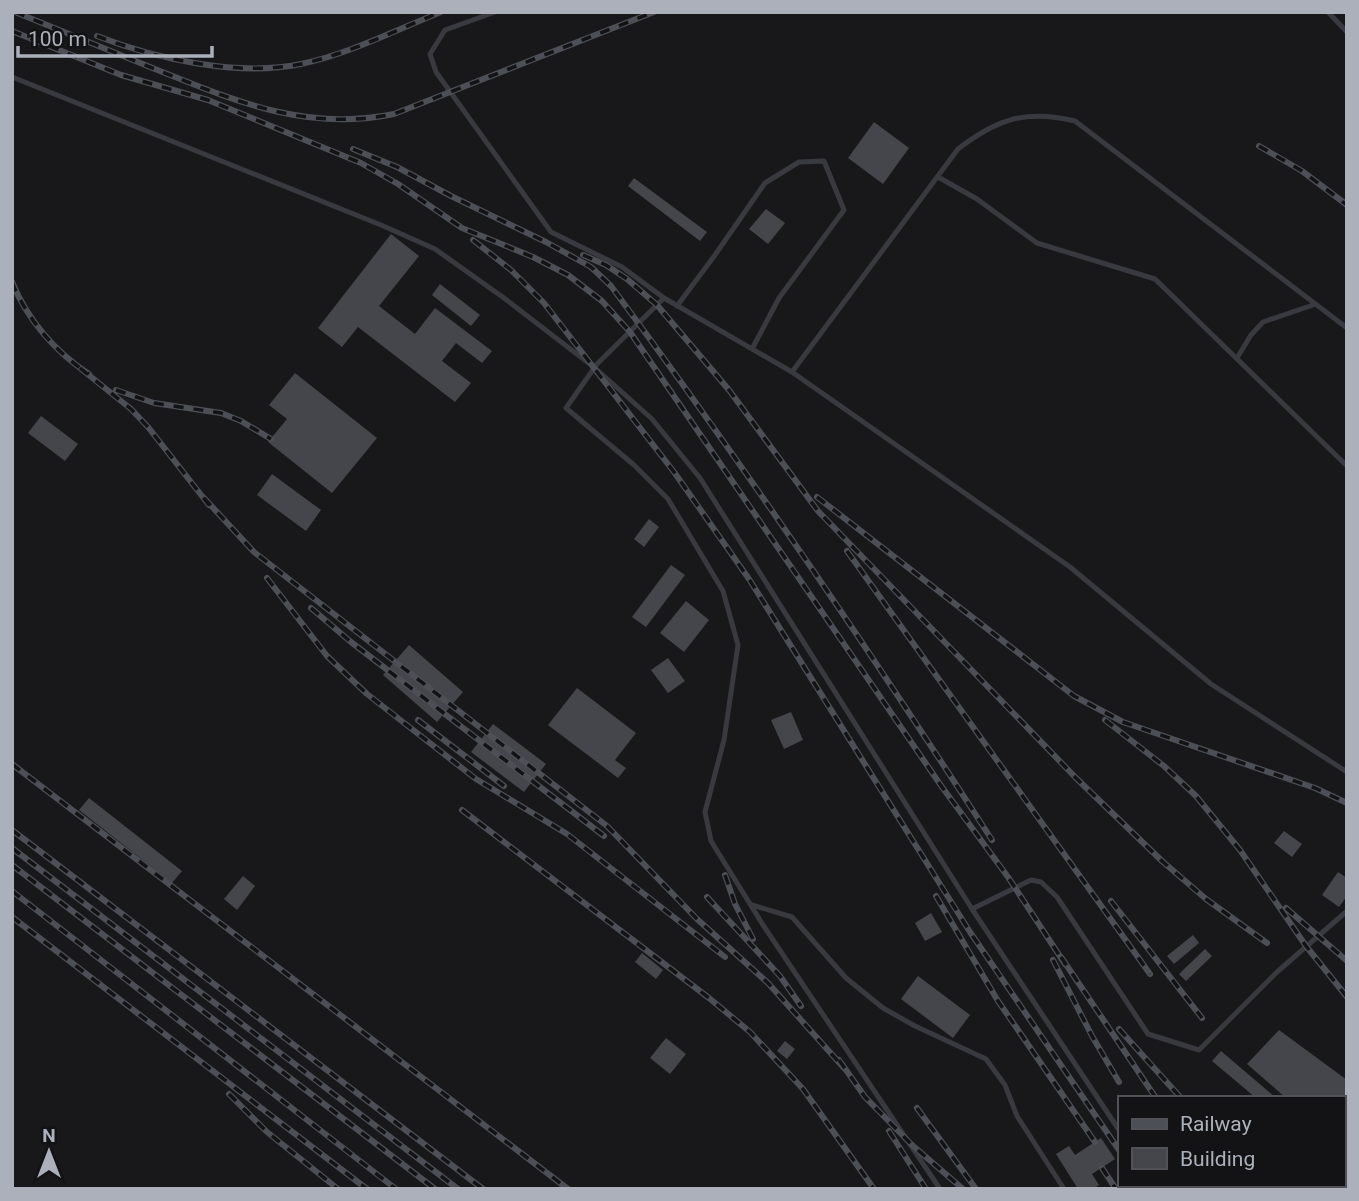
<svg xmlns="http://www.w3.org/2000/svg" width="1359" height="1201" font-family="Roboto,sans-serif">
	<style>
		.building { fill: #45464b }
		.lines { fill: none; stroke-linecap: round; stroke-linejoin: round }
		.lane { stroke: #393a40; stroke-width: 5 }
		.rail-casing { stroke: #4c4f55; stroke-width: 6 }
		.rail { stroke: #131316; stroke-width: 3.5; stroke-dasharray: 10; stroke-linecap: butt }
	</style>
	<rect width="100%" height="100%" fill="#18181b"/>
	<path class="building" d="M 874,122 L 909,148 L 883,184 L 848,158 Z
		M 634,178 L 707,232 L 700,241 L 628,186 Z
		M 766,209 L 785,223 L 768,244 L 749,229 Z
		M 391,234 L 419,256 L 379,306 L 415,334 L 435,308 L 492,351 L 482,363 L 456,343 L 442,361 L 471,383 L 455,402 L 358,327 L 342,347 L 318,328 Z
		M 440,284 L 480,315 L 471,326 L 432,295 Z
		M 295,373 L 377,438 L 332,493 L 268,442 L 287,419 L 269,405 Z
		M 41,416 L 78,444 L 65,461 L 28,433 Z
		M 272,474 L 321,510 L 306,531 L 257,495 Z
		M 649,519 L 659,527 L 644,547 L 634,539 Z
		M 671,565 L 685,575 L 646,627 L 632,617 Z
		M 686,601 L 709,620 L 684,652 L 660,633 Z
		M 409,645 L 463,692 L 437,722 L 383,675 Z
		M 668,658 L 685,681 L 668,693 L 651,670 Z
		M 577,688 L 636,733 L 615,760 L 626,768 L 618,778 L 548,725 Z
		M 791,712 L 803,740 L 784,749 L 771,720 Z
		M 493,724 L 546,764 L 524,792 L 471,752 Z
		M 89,798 L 182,871 L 172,883 L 79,810 Z
		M 1284,831 L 1302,844 L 1292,857 L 1274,843 Z
		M 1338,872 L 1347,878 L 1347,896 L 1339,907 L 1322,895 Z
		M 243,876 L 255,886 L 237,910 L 224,899 Z
		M 931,913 L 942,932 L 925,941 L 915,923 Z
		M 1193,935 L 1199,943 L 1174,964 L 1167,956 Z
		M 1205,949 L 1212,956 L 1186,981 L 1179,974 Z
		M 642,953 L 663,970 L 656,979 L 635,962 Z
		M 918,976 L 970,1015 L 953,1038 L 901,999 Z
		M 1279,1030 L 1347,1080 L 1347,1189 L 1226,1189 L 1222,1185 L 1343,1185 L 1343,1098 L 1286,1098 L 1247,1064 Z
		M 666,1038 L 686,1054 L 670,1074 L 650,1058 Z
		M 785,1041 L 795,1049 L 787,1059 L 777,1051 Z
		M 1221,1051 L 1276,1098 L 1256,1098 L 1212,1061 Z
		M 1101,1138 L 1115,1159 L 1092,1174 L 1099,1185 L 1093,1189 L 1078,1189 L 1056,1154 L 1069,1146 L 1075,1155 Z"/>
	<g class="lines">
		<path class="lane" d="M 495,12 L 445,30 L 430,54 L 436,72 L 551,232 L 622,267 L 664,298 L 792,372 L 1070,567 L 1211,684 L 1347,772
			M 1328,12 L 1347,32
			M 12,77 L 381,225 L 435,249 L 504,298 L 595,368 L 652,419 L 700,478 L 972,909
			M 938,177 L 977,199 L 1037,243 L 1155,279 L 1347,466
			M 664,298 L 597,364 L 566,408 L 634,465 L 668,499 L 723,591 L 738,645 L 724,740 L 705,812 L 711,841 L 763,925 L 940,1189
			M 677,306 L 715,255 L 765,183 L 799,162 L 824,161 L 844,210 L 779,298 L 752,349
			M 1237,358 L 1251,335 L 1263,322 L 1316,304
			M 792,372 L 958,149 C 997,119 1026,109 1075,121 L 1347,328
			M 752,905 L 792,917 L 846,978 L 883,1008 L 915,1026 L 986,1059 L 1005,1085 L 1017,1116 L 1064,1189
			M 1119,1130 L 972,909 L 1031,880 L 1041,882 L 1057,897 L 1148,1034 L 1199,1050 L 1277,972 L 1347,911
			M 1156,1185 L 1158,1189"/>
		<defs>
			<path id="rail" d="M 15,12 C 62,31 108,50 155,69 C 235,101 306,132 394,114 L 654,12
				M 12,31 L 121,75 L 208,100 L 361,163 L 398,184 L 462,228 L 533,257 L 568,275 L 602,301 L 630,332 L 942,787 L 1008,877 L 1065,964
				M 97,36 C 156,59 238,77 301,64 C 349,54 396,30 441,12
				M 1259,146 L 1302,171 L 1347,205
				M 353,149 L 397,167 L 451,196 L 546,242 L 591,267 L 611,286 C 744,466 871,652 992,840
				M 473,240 L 511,270 L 544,303 L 674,472 L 749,579 L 970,932 L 1119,1150
				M 583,255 L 606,265 L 627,279 L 657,305 L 729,390 L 818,511 L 1076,778 L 1162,861 L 1206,899 L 1267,943
				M 12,282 C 27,319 55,352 89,374
				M 80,368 L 131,409 L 148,427 L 209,505
				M 116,390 L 154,403 L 221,413 L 241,421 L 271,439
				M 817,497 L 1074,696 L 1123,722 L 1315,788 L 1347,803
				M 204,498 L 254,552 L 607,826 L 697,919 L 768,983 L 844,1068
				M 847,551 L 1150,974
				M 267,578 L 327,656 L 367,694 L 476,779 L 567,834 L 725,957
				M 311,608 L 351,642 L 604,836
				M 418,720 L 504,786
				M 1105,720 L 1164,766 L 1196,796 L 1240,850 L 1306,946 L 1347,997
				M 12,764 L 568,1189
				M 462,810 L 709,998 L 750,1032 L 803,1089 L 874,1189
				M 12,830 L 483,1189
				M 12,848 L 458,1189
				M 12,865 L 435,1189
				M 725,875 L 735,904 L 753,939
				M 12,891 L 396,1189
				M 936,896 L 998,1001 L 1095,1142
				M 707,897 L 780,976 L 801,1006
				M 1111,901 L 1202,1018
				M 1286,908 L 1347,961
				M 12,917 L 367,1189
				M 1061,957 L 1156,1098
				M 1053,960 L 1092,1036 L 1119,1082
				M 1119,1029 L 1181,1098
				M 839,1060 L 865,1097 L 912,1145 L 963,1189
				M 229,1094 L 267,1132 L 338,1189
				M 917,1108 L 976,1189
				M 889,1131 L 926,1189
				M 1102,1168 L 1116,1189
				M 1143,1185 L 1145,1189"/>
		</defs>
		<use href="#rail" class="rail-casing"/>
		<use href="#rail" class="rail"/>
	</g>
	<rect width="1359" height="1201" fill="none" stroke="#abb0ba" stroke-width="28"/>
	<rect x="1118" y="1096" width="228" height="91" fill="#131316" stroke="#505258" stroke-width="2"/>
	<rect x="1132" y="1119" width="35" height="10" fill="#4c4f55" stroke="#505258" stroke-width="2"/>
	<text x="1180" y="1131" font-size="21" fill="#abb0ba">Railway</text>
	<rect x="1132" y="1148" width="35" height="21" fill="#45464b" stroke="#505258" stroke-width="2"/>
	<text x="1180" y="1166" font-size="21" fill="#abb0ba">Building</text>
	<g transform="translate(49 1152)" stroke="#131316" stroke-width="5" paint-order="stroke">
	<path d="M0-5L12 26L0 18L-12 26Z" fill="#abb0ba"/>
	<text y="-10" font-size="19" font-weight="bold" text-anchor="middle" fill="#abb0ba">N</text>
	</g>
	<path d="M18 46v10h194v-10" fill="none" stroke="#abb0ba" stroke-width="3.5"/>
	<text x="28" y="46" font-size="21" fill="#abb0ba" stroke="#131316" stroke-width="5" paint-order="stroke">100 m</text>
</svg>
